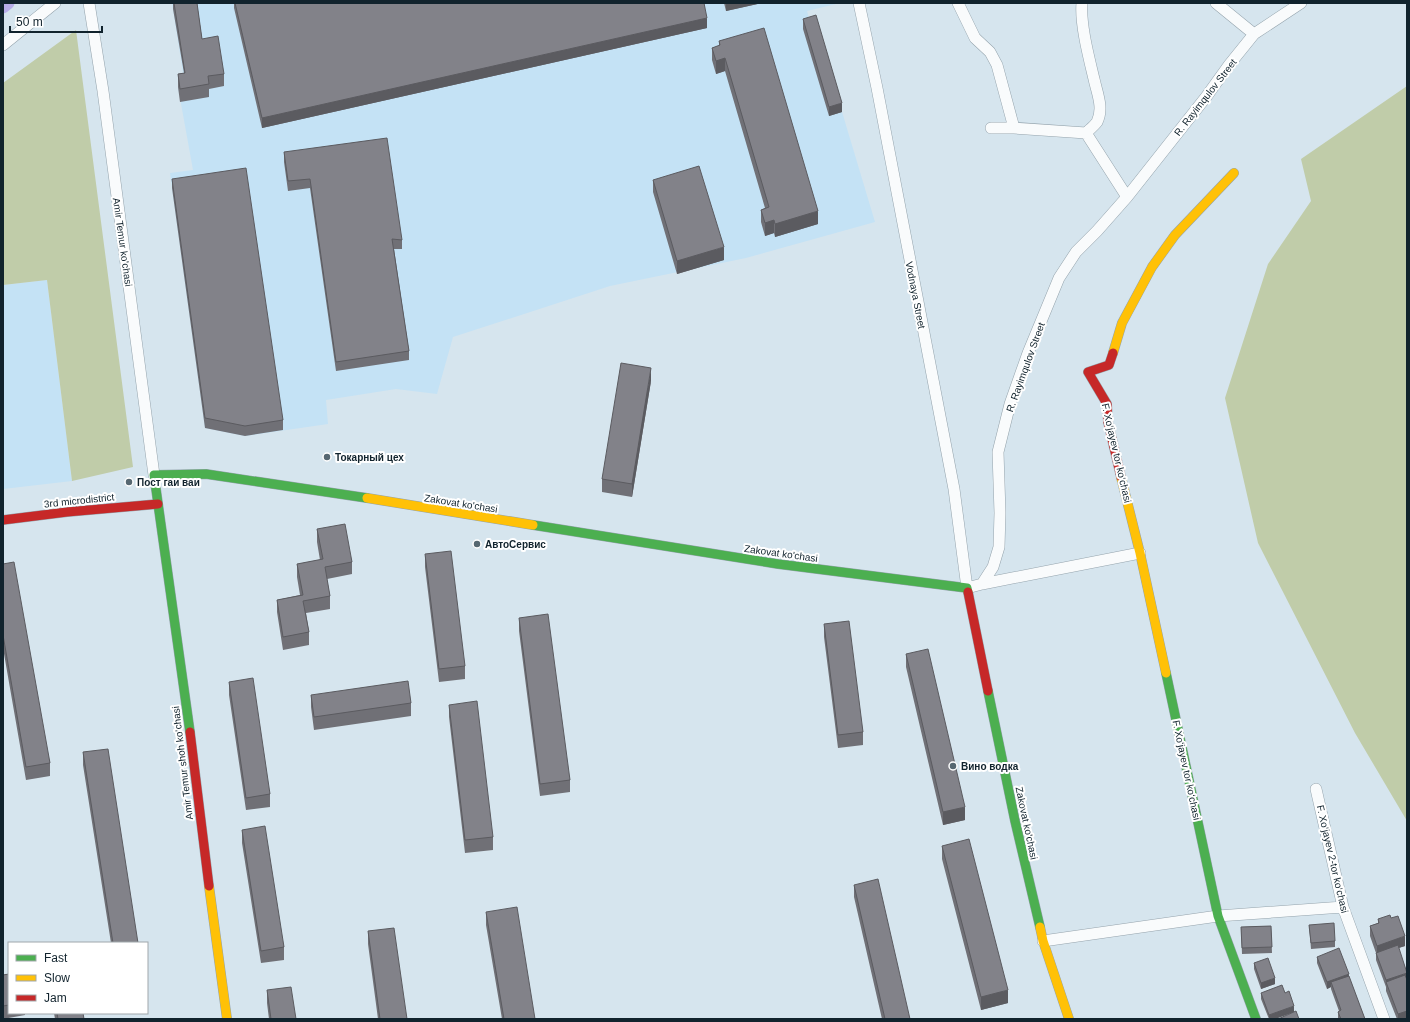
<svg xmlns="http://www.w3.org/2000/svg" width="1410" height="1022" font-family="Arial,sans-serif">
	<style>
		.built { fill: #c4e2f5 }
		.green { fill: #c0cca9 }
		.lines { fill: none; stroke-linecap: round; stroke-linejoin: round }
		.canal { stroke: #b8aee9; stroke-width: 13 }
		.street-casing { stroke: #94a3ac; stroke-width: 12 }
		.fast-casing { stroke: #94a3ac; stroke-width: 10 }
		.slow-casing { stroke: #94a3ac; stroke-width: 10 }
		.jam-casing { stroke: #94a3ac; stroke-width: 10 }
		.street { stroke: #f9fbfc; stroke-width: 11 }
		.fast { stroke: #4caf50; stroke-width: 9 }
		.slow { stroke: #ffc107; stroke-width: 9 }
		.jam { stroke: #c62828; stroke-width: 9 }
		.wall { fill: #707076 }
		.shaded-wall { fill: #5b5b60 }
		.building { fill: #828289; stroke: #5b5b60 }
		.poi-dot { fill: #566771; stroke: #fff; stroke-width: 1.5 }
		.labels { text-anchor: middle; stroke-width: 4; stroke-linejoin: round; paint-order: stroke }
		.street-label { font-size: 10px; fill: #11232d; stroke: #fff }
		.poi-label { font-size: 10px; font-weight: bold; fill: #11232d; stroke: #fff; text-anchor: start }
	</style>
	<rect width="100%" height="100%" fill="#d6e5ee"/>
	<path class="built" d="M 172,3 L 840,3 L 807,11 L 811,26 L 816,25 L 875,222 L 746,258 L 610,286 L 453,337 L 437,394 L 396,389 L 326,400 L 328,424 L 245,436 L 205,428 L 170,173 L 193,170 L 178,87 L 185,85 Z
		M 47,280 L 72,481 L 3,489 L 3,285 Z"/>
	<path class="green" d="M 76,30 L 133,467 L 72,481 L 47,280 L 3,285 L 3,83 Z
		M 1407,86 L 1407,821 L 1355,733 L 1258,543 L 1225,398 L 1268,264 L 1311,201 L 1301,159 Z"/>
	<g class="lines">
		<path class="canal" d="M 3,7 L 8,3"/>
		<defs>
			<path id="street" d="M 89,3 L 103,91 L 154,475
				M 859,3 L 877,88 L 954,489 L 967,588 L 982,584 L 1140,553
				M 958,3 L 975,38 L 990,52 L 997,65 L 1014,128
				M 1082,3 C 1080,24 1089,58 1094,79 C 1097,93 1104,108 1097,122 C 1094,126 1089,130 1086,133 L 1127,197
				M 1216,3 L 1254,34
				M 3,45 L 55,3
				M 991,128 L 1014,128 L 1086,133
				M 982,584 L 993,567 L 999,547 L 1000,513 L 998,452 L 1010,404 L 1028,353 L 1059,278 L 1076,252 L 1097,231 L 1127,197 L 1206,97 L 1229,65 L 1254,34 L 1301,3
				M 1316,789 L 1343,907 L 1384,1019
				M 1043,941 L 1218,916 L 1343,907"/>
			<path id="fast" d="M 533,525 L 778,564 L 967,588 L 968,592
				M 1166,673 L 1218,916 L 1256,1019
				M 988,691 L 1015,821 L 1040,927
				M 190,732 L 154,475 L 206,474 L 367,498"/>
			<path id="slow" d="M 1113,353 L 1122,323 L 1152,267 L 1175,235 L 1234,173
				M 1121,477 L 1140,553 L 1166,673
				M 367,498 L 533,525
				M 209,886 L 227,1019
				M 1040,927 L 1043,941 L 1069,1019"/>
			<path id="jam" d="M 1113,353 L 1109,365 L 1088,372 L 1107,404 L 1108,422 L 1121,477
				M 3,520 L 67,512 L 158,504
				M 968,592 L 988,691
				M 190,732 L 209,886"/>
		</defs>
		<use href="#street" class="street-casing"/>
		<use href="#fast" class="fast-casing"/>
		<use href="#slow" class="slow-casing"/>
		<use href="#jam" class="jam-casing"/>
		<use href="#street" class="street"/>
		<use href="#fast" class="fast"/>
		<use href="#slow" class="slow"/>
		<use href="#jam" class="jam"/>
	</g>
	<path class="wall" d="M 173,3 L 197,3 L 202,39 L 224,74 L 224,86 L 209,89 L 209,97 L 180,102 L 178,87 L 178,74 L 184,73 L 173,9 Z
		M 234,3 L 704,3 L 707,28 L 262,128 L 234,8 Z
		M 724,3 L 762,3 L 726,11 Z
		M 803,19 L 842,112 L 829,116 L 803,29 Z
		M 719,41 L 818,224 L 775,237 L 774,233 L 765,236 L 761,222 L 761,210 L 765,208 L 725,71 L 716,74 L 712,60 L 712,48 L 719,46 Z
		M 284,152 L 402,240 L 402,249 L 394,249 L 409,351 L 409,360 L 336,371 L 310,188 L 288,191 L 284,162 Z
		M 172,179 L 283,420 L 283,430 L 245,436 L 205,428 L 172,188 Z
		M 653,180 L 724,260 L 677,274 L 653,192 Z
		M 651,381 L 632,497 L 602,492 L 602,479 Z
		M 317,529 L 352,562 L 352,574 L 327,579 L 330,596 L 330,609 L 306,613 L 309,632 L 309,645 L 283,650 L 277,612 L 277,600 L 300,595 L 297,577 L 297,564 L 320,560 L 317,542 Z
		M 425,554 L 465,666 L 465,679 L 439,682 L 425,567 Z
		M 3,564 L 50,763 L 50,776 L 26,780 L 3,648 Z
		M 519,618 L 570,780 L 570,792 L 540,796 L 519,631 Z
		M 824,624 L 863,732 L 863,745 L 838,748 L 824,637 Z
		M 906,654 L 965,820 L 943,825 L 906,667 Z
		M 229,682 L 270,794 L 270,807 L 246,810 L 229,695 Z
		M 311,695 L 411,703 L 411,716 L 314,730 L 311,707 Z
		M 449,705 L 493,837 L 493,850 L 465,853 L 449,717 Z
		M 83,752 L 138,943 L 111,943 L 83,765 Z
		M 242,830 L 284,947 L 284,960 L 261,963 L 242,843 Z
		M 942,846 L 1008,1003 L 981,1010 L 942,859 Z
		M 854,885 L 910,1019 L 882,1019 L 854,897 Z
		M 486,912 L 535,1019 L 502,1019 L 486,925 Z
		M 1391,918 L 1405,946 L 1398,948 L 1407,1019 L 1397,1019 L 1386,991 L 1386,986 L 1386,987 L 1376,960 L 1376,953 L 1370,936 L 1370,926 L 1378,923 L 1378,919 Z
		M 1309,925 L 1335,941 L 1335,947 L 1311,949 Z
		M 1271,926 L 1272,953 L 1242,954 L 1241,927 Z
		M 368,931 L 407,1019 L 378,1019 L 368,944 Z
		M 1317,957 L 1349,977 L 1365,1019 L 1338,1019 L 1338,1012 L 1339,1011 L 1331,989 L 1331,987 L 1327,989 L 1317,963 Z
		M 1254,963 L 1275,984 L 1261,989 L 1254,969 Z
		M 9,974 L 9,1013 L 25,1013 L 25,1015 L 3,1019 L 3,975 Z
		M 267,990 L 296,1019 L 269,1019 L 267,1003 Z
		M 1261,993 L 1294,1012 L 1275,1019 L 1269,1019 L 1261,999 Z
		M 54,1013 L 83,1013 L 84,1019 L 55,1019 Z"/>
	<path class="shaded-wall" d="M 726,3 L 762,3 L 726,11 Z
		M 707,18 L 707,28 L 262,128 L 262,118 Z
		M 725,58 L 725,71 L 716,74 L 716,61 Z
		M 842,103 L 842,112 L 829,116 L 829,107 Z
		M 818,211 L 818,224 L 775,237 L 775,224 Z
		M 774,220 L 774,233 L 765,236 L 765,223 Z
		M 724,247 L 724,260 L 677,274 L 677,261 Z
		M 651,368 L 651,381 L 632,497 L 632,484 Z
		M 965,807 L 965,820 L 943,825 L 943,812 Z
		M 1405,936 L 1405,946 L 1377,955 L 1377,946 Z
		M 1407,973 L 1407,979 L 1386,982 L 1386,987 L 1386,980 Z
		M 1349,974 L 1349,980 L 1331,982 L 1331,987 L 1327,989 L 1327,982 Z
		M 1275,978 L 1275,984 L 1261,989 L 1261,983 Z
		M 1008,990 L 1008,1003 L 981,1010 L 981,997 Z
		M 1294,1006 L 1294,1012 L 1275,1019 L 1269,1019 L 1269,1015 Z
		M 1407,1011 L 1407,1019 L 1398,1019 L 1398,1014 Z"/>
	<path class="building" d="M 174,3 L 197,3 L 202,39 L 218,36 L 224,74 L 208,76 L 209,84 L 180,89 L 178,74 L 185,73 Z
		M 235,3 L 704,3 L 707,18 L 262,118 Z
		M 816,15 L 842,103 L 829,107 L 803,19 Z
		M 764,28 L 818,211 L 775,224 L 774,220 L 765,223 L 761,210 L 769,207 L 725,58 L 716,61 L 712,48 L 720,45 L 719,41 Z
		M 387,138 L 402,240 L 392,239 L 409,351 L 336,362 L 310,179 L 288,181 L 284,152 Z
		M 699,166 L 724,247 L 677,261 L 653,180 Z
		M 246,168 L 283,420 L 245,426 L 205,418 L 172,179 Z
		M 621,363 L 651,368 L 632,484 L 602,479 Z
		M 345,524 L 352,562 L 325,567 L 330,596 L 303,601 L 309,632 L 283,637 L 277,600 L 303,595 L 297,564 L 323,559 L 317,529 Z
		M 451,551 L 465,666 L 439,669 L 425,554 Z
		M 14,562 L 50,763 L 26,767 L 3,635 L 3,564 Z
		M 548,614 L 570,780 L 540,784 L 519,618 Z
		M 849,621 L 863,732 L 838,735 L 824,624 Z
		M 928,649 L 965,807 L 943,812 L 906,654 Z
		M 253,678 L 270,794 L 246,798 L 229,682 Z
		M 408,681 L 411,703 L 314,717 L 311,695 Z
		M 477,701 L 493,837 L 465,840 L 449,705 Z
		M 108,749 L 138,943 L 113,943 L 83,752 Z
		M 265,826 L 284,947 L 261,951 L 242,830 Z
		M 969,839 L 1008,990 L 981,997 L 942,846 Z
		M 878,879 L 910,1019 L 885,1019 L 854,885 Z
		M 517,907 L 535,1019 L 504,1019 L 486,912 Z
		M 1390,915 L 1391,918 L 1398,916 L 1405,936 L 1377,946 L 1370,926 L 1379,923 L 1378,919 Z
		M 1334,923 L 1335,941 L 1311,943 L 1309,925 Z
		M 1271,926 L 1272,947 L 1242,948 L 1241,927 Z
		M 394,928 L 407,1019 L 380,1019 L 368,931 Z
		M 1398,945 L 1407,973 L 1386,980 L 1376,953 Z
		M 1339,948 L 1349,974 L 1327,982 L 1317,957 Z
		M 1268,958 L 1275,978 L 1261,983 L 1254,963 Z
		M 9,974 L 9,1005 L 3,1006 L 3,975 Z
		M 1405,975 L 1407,980 L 1407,1011 L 1398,1014 L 1386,982 Z
		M 1349,976 L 1365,1019 L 1341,1019 L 1338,1012 L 1341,1010 L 1331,982 Z
		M 1282,985 L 1285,993 L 1289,991 L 1294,1006 L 1269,1015 L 1261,993 Z
		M 291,987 L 296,1019 L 271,1019 L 267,990 Z
		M 1296,1011 L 1299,1019 L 1278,1019 Z
		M 57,1013 L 83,1013 L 84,1019 L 58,1019 Z"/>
	<g class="poi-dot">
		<circle cx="327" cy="457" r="4"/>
		<circle cx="129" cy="482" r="4"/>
		<circle cx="477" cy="544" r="4"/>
		<circle cx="953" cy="766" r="4"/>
	</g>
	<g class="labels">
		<g class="street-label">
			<text transform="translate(1205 97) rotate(-52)" y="4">R. Rayimqulov Street</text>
			<text transform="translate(123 242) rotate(82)" y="4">Amir Temur ko'chasi</text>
			<text transform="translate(916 295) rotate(79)" y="4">Vodnaya Street</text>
			<text transform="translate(1025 367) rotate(-70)" y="4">R. Rayimqulov Street</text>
			<text transform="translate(1117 453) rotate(77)" y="4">F. Xo‘jayev tor ko‘chasi</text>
			<text transform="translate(79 500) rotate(-6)" y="4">3rd microdistrict</text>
			<text transform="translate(461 503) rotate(9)" y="4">Zakovat ko'chasi</text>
			<text transform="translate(781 553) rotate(8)" y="4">Zakovat ko'chasi</text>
			<text transform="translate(182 763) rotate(-97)" y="4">Amir Temur shoh ko‘chasi</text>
			<text transform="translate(1187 770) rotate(78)" y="4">F. Xo‘jayev tor ko‘chasi</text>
			<text transform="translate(1027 823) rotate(78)" y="4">Zakovat ko'chasi</text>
			<text transform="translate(1333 859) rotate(77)" y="4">F. Xo‘jayev 2-tor ko‘chasi</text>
		</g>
		<g class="poi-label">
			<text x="335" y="461">Токарный цех</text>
			<text x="137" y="486">Пост гаи ваи</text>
			<text x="485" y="548">АвтоСервис</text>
			<text x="961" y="770">Вино водка</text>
		</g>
	</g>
	<rect width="1410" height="1022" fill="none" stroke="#11232d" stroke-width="8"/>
	<rect x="8" y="942" width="140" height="72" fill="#ffffff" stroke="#a0a7ab"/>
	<rect x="16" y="955" width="20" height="6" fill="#4caf50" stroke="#a0a7ab"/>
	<text x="44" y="962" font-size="12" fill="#11232d">Fast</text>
	<rect x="16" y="975" width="20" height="6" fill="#ffc107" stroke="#a0a7ab"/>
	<text x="44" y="982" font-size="12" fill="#11232d">Slow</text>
	<rect x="16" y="995" width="20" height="6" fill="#c62828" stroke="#a0a7ab"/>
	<text x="44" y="1002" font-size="12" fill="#11232d">Jam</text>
	<path d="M10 26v6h92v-6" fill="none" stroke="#11232d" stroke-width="2"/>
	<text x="16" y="26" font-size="12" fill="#11232d" stroke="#ffffff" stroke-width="3" paint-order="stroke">50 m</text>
</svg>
